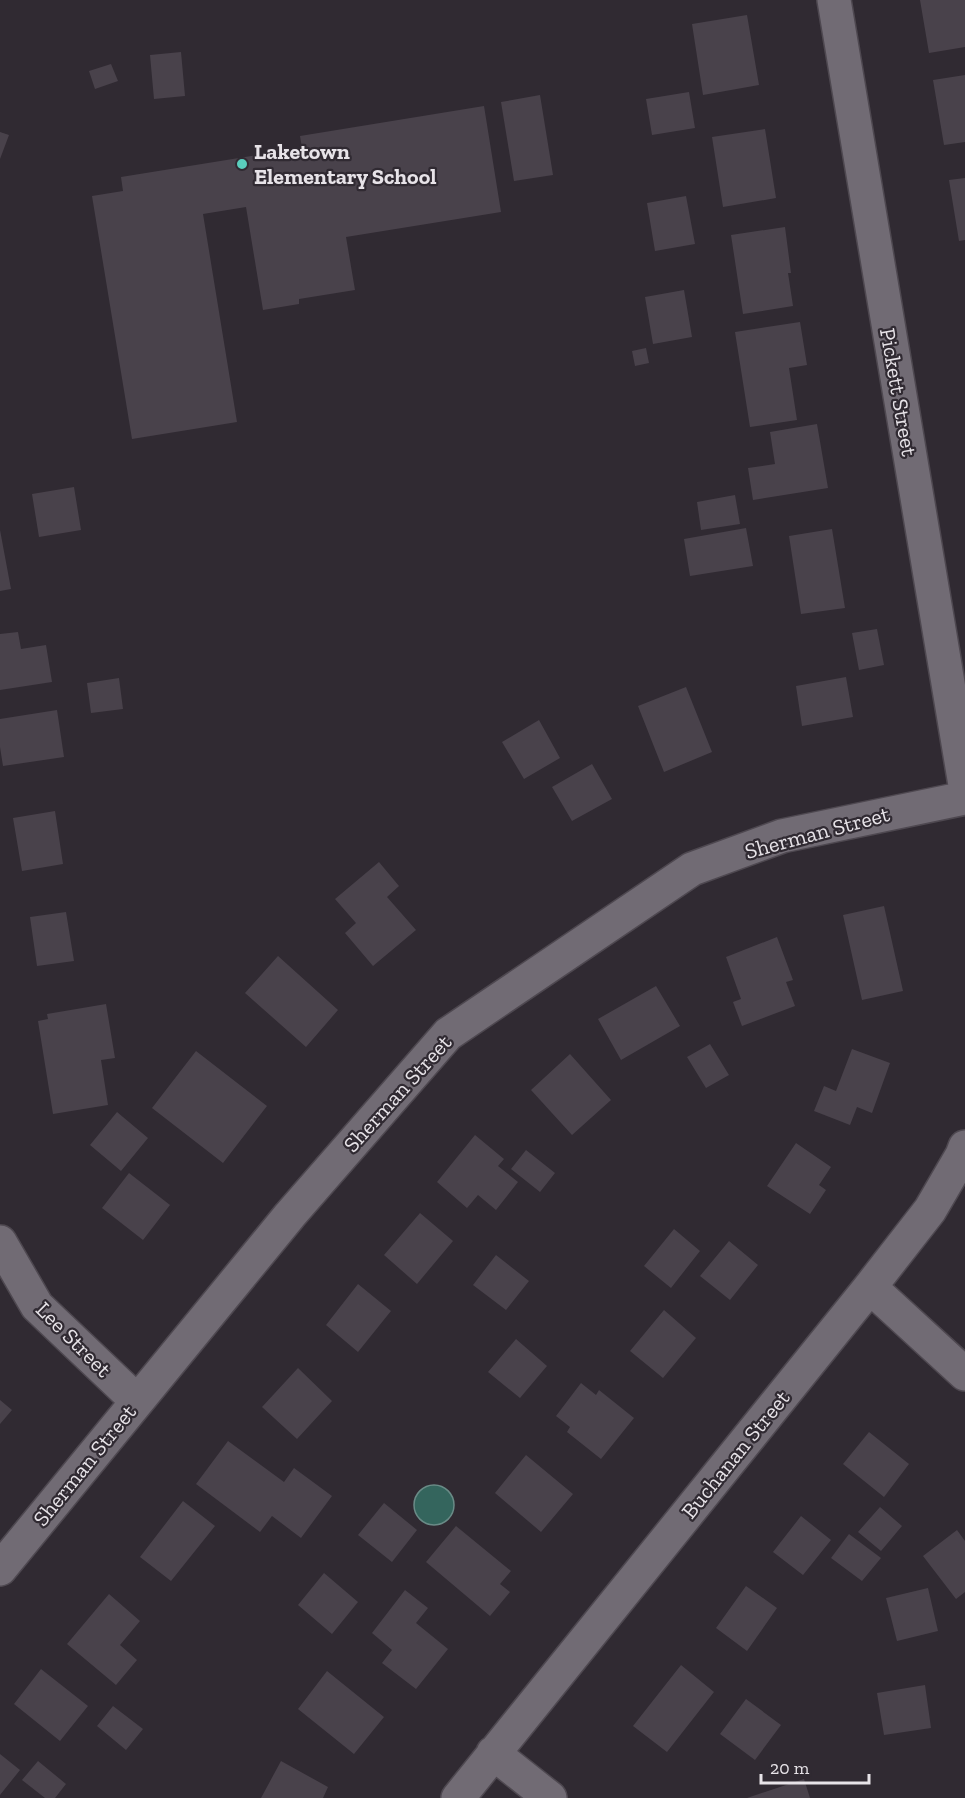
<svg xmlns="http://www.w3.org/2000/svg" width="965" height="1798" font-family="'Zilla Slab',serif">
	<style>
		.water { fill: #34655d; stroke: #6a8b87; stroke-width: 1.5 }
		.building { fill: #49424b }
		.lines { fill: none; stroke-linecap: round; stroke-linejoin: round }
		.minor-casing { stroke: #4e4850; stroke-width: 36 }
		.minor { stroke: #716b74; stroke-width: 33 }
		.poi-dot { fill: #5acebd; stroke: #302a32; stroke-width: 2 }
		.labels { text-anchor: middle; stroke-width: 4.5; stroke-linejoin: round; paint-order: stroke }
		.poi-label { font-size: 22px; font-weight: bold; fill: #e7e3e8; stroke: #302a32; text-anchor: start }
		.street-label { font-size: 22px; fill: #e7e3e8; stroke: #302a32 }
	</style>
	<rect width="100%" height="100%" fill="#302a32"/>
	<path class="water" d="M414 1505a20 20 0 1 1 40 0a20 20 0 1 1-40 0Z"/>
	<path class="building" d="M 920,0 L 965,0 L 965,47 L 929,53 Z
		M 747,15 L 759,85 L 703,95 L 692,24 Z
		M 181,52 L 185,96 L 154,99 L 150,55 Z
		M 111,64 L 118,81 L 95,89 L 89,71 Z
		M 965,75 L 965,142 L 944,145 L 933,80 Z
		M 689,92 L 695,128 L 652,135 L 646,99 Z
		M 540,95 L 553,175 L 514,181 L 501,102 Z
		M 484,106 L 501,212 L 346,237 L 355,290 L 299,299 L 299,304 L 263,310 L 246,207 L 203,214 L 237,422 L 132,439 L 92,196 L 123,191 L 121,177 L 302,148 L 300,136 Z
		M 765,129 L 776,198 L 723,207 L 712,137 Z
		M 0,132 L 9,135 L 0,159 Z
		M 965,178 L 965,240 L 959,241 L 949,180 Z
		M 686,196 L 695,244 L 655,251 L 647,203 Z
		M 785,227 L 791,273 L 788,273 L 793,306 L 743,314 L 731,235 Z
		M 684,290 L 692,337 L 653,344 L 645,297 Z
		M 800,322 L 807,365 L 789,368 L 797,420 L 750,427 L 735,332 Z
		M 646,348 L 649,363 L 635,366 L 632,351 Z
		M 817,424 L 828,488 L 753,500 L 748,468 L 775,464 L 770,432 Z
		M 74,487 L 81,530 L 39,537 L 32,494 Z
		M 735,495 L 740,524 L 701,530 L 697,502 Z
		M 746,528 L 753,566 L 690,576 L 684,539 Z
		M 832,529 L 845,608 L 801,614 L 789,536 Z
		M 0,530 L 11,589 L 0,591 Z
		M 877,629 L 884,665 L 859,670 L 852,633 Z
		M 18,632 L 21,649 L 46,645 L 52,682 L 0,690 L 0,634 Z
		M 846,677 L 853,717 L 802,726 L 796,686 Z
		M 119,678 L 123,709 L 91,713 L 87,683 Z
		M 686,687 L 712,752 L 664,772 L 638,706 Z
		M 57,710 L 64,757 L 3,766 L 0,747 L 0,719 Z
		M 539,720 L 560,758 L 524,779 L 502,742 Z
		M 592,764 L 612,799 L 572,821 L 552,787 Z
		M 55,811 L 63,864 L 22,871 L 13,818 Z
		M 379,862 L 399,886 L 387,897 L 416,930 L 373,966 L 345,933 L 356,923 L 335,899 Z
		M 884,906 L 903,991 L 862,1000 L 843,915 Z
		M 66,912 L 74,961 L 37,966 L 30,917 Z
		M 777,937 L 793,980 L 786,982 L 795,1006 L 742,1026 L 733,1002 L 741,999 L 726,957 Z
		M 278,956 L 338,1010 L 306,1047 L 245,993 Z
		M 656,986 L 680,1026 L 621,1060 L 598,1019 Z
		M 106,1004 L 115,1058 L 101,1060 L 108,1105 L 53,1114 L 38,1021 L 48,1019 L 47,1014 Z
		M 710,1044 L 729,1075 L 706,1088 L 687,1057 Z
		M 852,1049 L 890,1063 L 872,1113 L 857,1107 L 850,1125 L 814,1111 L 824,1086 L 836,1091 Z
		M 196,1051 L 267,1106 L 223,1163 L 152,1108 Z
		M 570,1054 L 611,1100 L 572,1135 L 531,1090 Z
		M 117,1112 L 148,1138 L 121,1171 L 90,1145 Z
		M 475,1135 L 504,1159 L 498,1166 L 518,1182 L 496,1210 L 478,1195 L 467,1208 L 437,1182 Z
		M 796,1143 L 831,1167 L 819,1185 L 826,1190 L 810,1214 L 767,1186 Z
		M 526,1150 L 555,1173 L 540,1192 L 511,1169 Z
		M 129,1173 L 170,1205 L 143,1240 L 102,1208 Z
		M 420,1213 L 453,1241 L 417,1284 L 384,1255 Z
		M 674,1229 L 700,1251 L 671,1288 L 644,1266 Z
		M 729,1241 L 758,1265 L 730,1300 L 700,1276 Z
		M 496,1255 L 529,1281 L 506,1310 L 473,1285 Z
		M 358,1284 L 391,1311 L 358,1352 L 326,1325 Z
		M 664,1310 L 696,1338 L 663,1378 L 630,1351 Z
		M 516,1339 L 547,1366 L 520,1398 L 488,1372 Z
		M 298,1368 L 332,1401 L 297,1439 L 262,1407 Z
		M 581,1383 L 596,1395 L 599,1390 L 634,1418 L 601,1459 L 567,1432 L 570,1427 L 556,1416 Z
		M 0,1400 L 12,1410 L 0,1424 Z
		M 869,1432 L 909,1464 L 884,1497 L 843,1464 Z
		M 228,1441 L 284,1482 L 294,1468 L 332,1496 L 301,1538 L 272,1516 L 260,1532 L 196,1484 Z
		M 526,1455 L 573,1494 L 541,1532 L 495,1493 Z
		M 183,1501 L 215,1526 L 171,1581 L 140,1557 Z
		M 384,1503 L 417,1530 L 392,1562 L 358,1535 Z
		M 880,1507 L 902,1526 L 881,1551 L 858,1532 Z
		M 801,1516 L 831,1540 L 803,1575 L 773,1552 Z
		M 456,1526 L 511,1571 L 500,1584 L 510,1592 L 490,1616 L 426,1562 Z
		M 957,1530 L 965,1541 L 965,1592 L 956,1599 L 923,1556 Z
		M 849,1534 L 881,1558 L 862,1581 L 831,1558 Z
		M 324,1573 L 358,1602 L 332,1634 L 298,1605 Z
		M 746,1586 L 777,1608 L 747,1651 L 716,1628 Z
		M 928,1588 L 938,1631 L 897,1641 L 886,1598 Z
		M 405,1590 L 428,1608 L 416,1623 L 448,1649 L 416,1689 L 382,1663 L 392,1650 L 372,1633 Z
		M 109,1594 L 140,1621 L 120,1645 L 137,1660 L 116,1685 L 67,1644 Z
		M 681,1665 L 714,1692 L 667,1752 L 633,1726 Z
		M 41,1669 L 88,1706 L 60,1741 L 14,1704 Z
		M 327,1671 L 384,1717 L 354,1754 L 298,1709 Z
		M 925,1685 L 931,1728 L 884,1735 L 877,1693 Z
		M 746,1699 L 781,1725 L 755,1760 L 720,1734 Z
		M 113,1706 L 143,1729 L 126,1750 L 97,1726 Z
		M 0,1754 L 20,1770 L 0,1795 Z
		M 38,1761 L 66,1784 L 55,1798 L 45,1798 L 22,1780 Z
		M 281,1761 L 328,1787 L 323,1798 L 261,1798 Z
		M 804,1779 L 810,1798 L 747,1798 Z"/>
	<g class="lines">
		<defs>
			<path id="minor" d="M 834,0 L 965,785
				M 0,1242 L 37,1306 L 137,1401
				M 870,1287 L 965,1374
				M 0,1569 L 290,1215 L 448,1034 L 692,869 L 782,836 L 965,798
				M 493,1753 L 550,1798
				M 458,1798 L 870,1287 L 930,1210 L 962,1155 L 965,1147"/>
		</defs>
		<use href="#minor" class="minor-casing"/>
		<use href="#minor" class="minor"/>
	</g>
	<circle class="poi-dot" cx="242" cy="164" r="6"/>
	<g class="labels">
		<g class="poi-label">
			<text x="254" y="159">Laketown<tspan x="254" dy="25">Elementary School</tspan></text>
		</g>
		<g class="street-label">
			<text transform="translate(899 392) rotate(80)" y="8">Pickett Street</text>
			<text transform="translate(817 832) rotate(-15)" y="8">Sherman Street</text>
			<text transform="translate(397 1093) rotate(-48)" y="8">Sherman Street</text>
			<text transform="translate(74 1339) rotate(45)" y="8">Lee Street</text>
			<text transform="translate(735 1454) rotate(-51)" y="8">Buchanan Street</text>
			<text transform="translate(84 1465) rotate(-51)" y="8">Sherman Street</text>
		</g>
	</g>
	<path d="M761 1774v9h108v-9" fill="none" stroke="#e7e3e8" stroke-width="3"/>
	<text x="770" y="1774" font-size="18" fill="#e7e3e8" stroke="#302a32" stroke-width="4.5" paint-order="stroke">20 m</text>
</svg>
